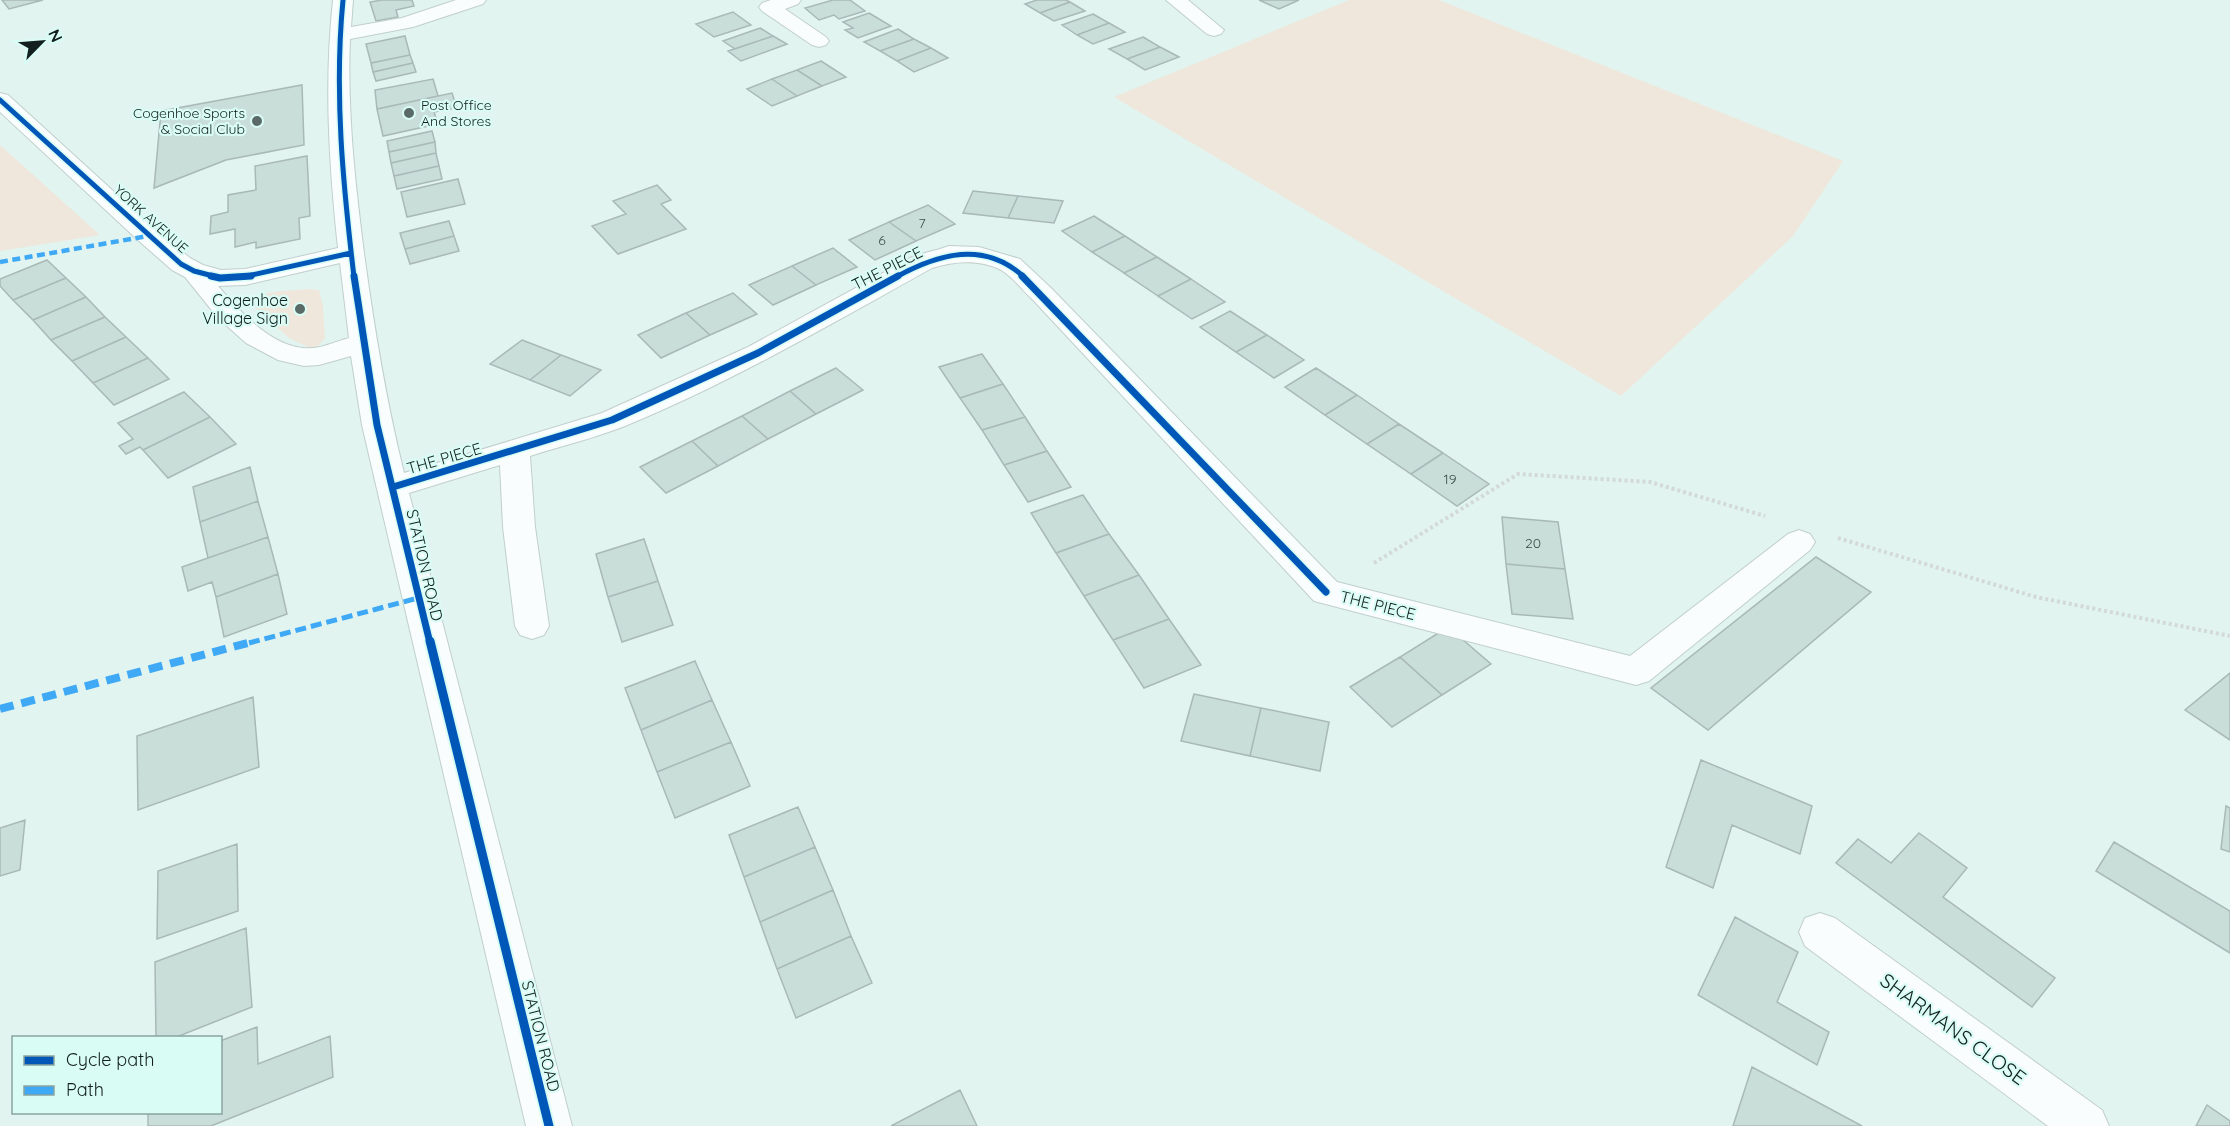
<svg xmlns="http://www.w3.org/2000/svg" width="2230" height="1126" font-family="Quicksand,sans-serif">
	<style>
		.green { fill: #efe7db }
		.building { fill: #c9ddd9; stroke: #a9b9b6; stroke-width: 1.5 }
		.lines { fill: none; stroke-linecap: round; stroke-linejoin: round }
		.minor-casing { stroke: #c0cfcc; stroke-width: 2 }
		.path { stroke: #d3d9d7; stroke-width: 4; stroke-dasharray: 3 3; stroke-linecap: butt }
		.minor { fill: #fafdfd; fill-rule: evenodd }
		.quiet-far2 { stroke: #3fa9f5; stroke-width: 4.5; stroke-dasharray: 8 4.5; stroke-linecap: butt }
		.quiet-far1 { stroke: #3fa9f5; stroke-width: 5; stroke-dasharray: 11 5; stroke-linecap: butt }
		.quiet { stroke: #3fa9f5; stroke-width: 8; stroke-dasharray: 14 8; stroke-linecap: butt }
		.cycleway-far2-casing { stroke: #d9fcf5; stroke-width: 8 }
		.cycleway-far1-casing { stroke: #d9fcf5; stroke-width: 10 }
		.cycleway-casing { stroke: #d9fcf5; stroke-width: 13 }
		.cycleway-far2 { stroke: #0057b8; stroke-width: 5 }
		.cycleway-far1 { stroke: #0057b8; stroke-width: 7 }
		.cycleway { stroke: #0057b8; stroke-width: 9 }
		.poi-dot { fill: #5a6a66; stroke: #d9fcf5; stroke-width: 2 }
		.labels { text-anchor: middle; stroke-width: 4.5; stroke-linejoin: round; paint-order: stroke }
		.far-poi-label { font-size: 14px; fill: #121f1c; stroke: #d9fcf5; text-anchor: start }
		.far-street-label { font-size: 14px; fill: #121f1c; stroke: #d9fcf5 }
		.number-label { font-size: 14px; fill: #41504c }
		.street-label { font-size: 16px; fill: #121f1c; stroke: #d9fcf5 }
		.poi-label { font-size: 16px; fill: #121f1c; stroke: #d9fcf5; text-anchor: end }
		.near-street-label { font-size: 20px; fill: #121f1c; stroke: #d9fcf5 }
	</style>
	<rect width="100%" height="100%" fill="#e1f4f0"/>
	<path class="green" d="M 1349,0 L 1439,0 L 1843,161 L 1793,236 L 1621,396 L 1114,97 Z
		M 0,145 L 100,235 L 0,251 Z
		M 309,289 L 319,290 L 323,306 L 325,338 L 318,346 L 310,348 L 289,338 L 250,303 C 263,289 291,291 309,289 Z"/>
	<path class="building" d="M 2,0 L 43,0 L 9,9 Z
		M 382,0 L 412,0 L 414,6 L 396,10 L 398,17 L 376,21 L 370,2 Z
		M 833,0 L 850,0 L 865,11 L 839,19 L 834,15 L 819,20 L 805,8 Z
		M 1037,0 L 1066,0 L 1070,2 L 1040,13 L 1025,4 Z
		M 1259,0 L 1299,0 L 1279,9 Z
		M 1070,2 L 1085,11 L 1054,21 L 1040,13 Z
		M 733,12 L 751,25 L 714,37 L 696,24 Z
		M 869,13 L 891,26 L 858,38 L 845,30 L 853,28 L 843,22 Z
		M 1093,14 L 1109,23 L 1077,35 L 1062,25 Z
		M 1109,23 L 1125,32 L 1093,44 L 1077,35 Z
		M 760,28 L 773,36 L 735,49 L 723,41 Z
		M 898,29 L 914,39 L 880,51 L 864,42 Z
		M 405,36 L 410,55 L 371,63 L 366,44 Z
		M 773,36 L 787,44 L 741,61 L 728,51 Z
		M 1143,37 L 1160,47 L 1127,59 L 1109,49 Z
		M 914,39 L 931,48 L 897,61 L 880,51 Z
		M 1160,47 L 1179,57 L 1145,70 L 1127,59 Z
		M 931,48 L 948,58 L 914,72 L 897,61 Z
		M 410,55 L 413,63 L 373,72 L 371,63 Z
		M 821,61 L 846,77 L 822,86 L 797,70 Z
		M 413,63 L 416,72 L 376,81 L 373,72 Z
		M 797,70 L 822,86 L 797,96 L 772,79 Z
		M 433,79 L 438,96 L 377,109 L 375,90 Z
		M 772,79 L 797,96 L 772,106 L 747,89 Z
		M 302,85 L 304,145 L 226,160 L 154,188 L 161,111 Z
		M 452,93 L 457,108 L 434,112 L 438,124 L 383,136 L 377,109 Z
		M 432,131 L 435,142 L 389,152 L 387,141 Z
		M 435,142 L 436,153 L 391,163 L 389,152 Z
		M 436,153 L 439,166 L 394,176 L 391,163 Z
		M 307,156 L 310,216 L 299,218 L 300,239 L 256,248 L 256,242 L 235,247 L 235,229 L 210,234 L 211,216 L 228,212 L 228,195 L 256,190 L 255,166 Z
		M 439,166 L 442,179 L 397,189 L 394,176 Z
		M 458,179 L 465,204 L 407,217 L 401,192 Z
		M 657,185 L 671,200 L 661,204 L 686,229 L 618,254 L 592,226 L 626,214 L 613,201 Z
		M 973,191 L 1018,196 L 1008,218 L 963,213 Z
		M 1018,196 L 1063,201 L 1054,223 L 1008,218 Z
		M 928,205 L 955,224 L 916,241 L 889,222 Z
		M 1094,216 L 1125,236 L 1092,252 L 1062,231 Z
		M 449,221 L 454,236 L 405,249 L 400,233 Z
		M 889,222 L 916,241 L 875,260 L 849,240 Z
		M 454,236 L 459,251 L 410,264 L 405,249 Z
		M 1125,236 L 1157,257 L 1124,273 L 1092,252 Z
		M 833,248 L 857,267 L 816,285 L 792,266 Z
		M 1157,257 L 1191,279 L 1158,296 L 1124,273 Z
		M 47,260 L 66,278 L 13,300 L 0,286 L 0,279 Z
		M 792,266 L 816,285 L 773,305 L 749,285 Z
		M 66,278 L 86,297 L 33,320 L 13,300 Z
		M 1191,279 L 1225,302 L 1192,319 L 1158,296 Z
		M 733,293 L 757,314 L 710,335 L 686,313 Z
		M 86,297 L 105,317 L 51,340 L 33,320 Z
		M 1230,311 L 1267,335 L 1236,352 L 1200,327 Z
		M 686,313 L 710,335 L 661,358 L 638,335 Z
		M 105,317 L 126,337 L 72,361 L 51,340 Z
		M 1267,335 L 1304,360 L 1274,378 L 1236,352 Z
		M 126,337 L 148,358 L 93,383 L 72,361 Z
		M 522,340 L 561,355 L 530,380 L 490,364 Z
		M 982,354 L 1003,384 L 960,398 L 939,367 Z
		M 561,355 L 601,370 L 570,396 L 530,380 Z
		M 148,358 L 169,379 L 114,405 L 93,383 Z
		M 836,368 L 863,390 L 816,414 L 790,391 Z
		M 1316,368 L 1357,395 L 1325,415 L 1285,387 Z
		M 1003,384 L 1025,417 L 982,430 L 960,398 Z
		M 790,391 L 816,414 L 768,439 L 742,416 Z
		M 184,392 L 210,417 L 143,450 L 140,447 L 126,454 L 119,446 L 133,439 L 118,423 Z
		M 1357,395 L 1399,424 L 1367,444 L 1325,415 Z
		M 742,416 L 768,439 L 718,466 L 692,441 Z
		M 210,417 L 236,444 L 168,478 L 143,450 Z
		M 1025,417 L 1047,451 L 1004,465 L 982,430 Z
		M 1399,424 L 1443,453 L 1411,474 L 1367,444 Z
		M 692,441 L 718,466 L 666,493 L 640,467 Z
		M 1047,451 L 1071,487 L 1028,502 L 1004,465 Z
		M 1443,453 L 1489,484 L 1457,506 L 1411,474 Z
		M 250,467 L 258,501 L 200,522 L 193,487 Z
		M 1083,495 L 1109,534 L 1056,553 L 1031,513 Z
		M 258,501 L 268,537 L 208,558 L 200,522 Z
		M 1502,517 L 1558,522 L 1565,569 L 1506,564 Z
		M 1109,534 L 1139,575 L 1084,596 L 1056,553 Z
		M 268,537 L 278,574 L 216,597 L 212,582 L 188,591 L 182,567 Z
		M 644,539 L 658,581 L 608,597 L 596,554 Z
		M 1816,557 L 1871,592 L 1708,730 L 1651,688 Z
		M 1506,564 L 1565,569 L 1573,619 L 1512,614 Z
		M 278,574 L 287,614 L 224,637 L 216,597 Z
		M 1139,575 L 1169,619 L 1113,640 L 1084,596 Z
		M 658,581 L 673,625 L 622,642 L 608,597 Z
		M 1169,619 L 1201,665 L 1144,688 L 1113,640 Z
		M 1448,627 L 1491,664 L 1442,695 L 1400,657 Z
		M 1400,657 L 1442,695 L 1392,727 L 1350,687 Z
		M 695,661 L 712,700 L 641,730 L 625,688 Z
		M 2230,673 L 2230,740 L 2185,710 Z
		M 1194,694 L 1261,708 L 1250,756 L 1181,741 Z
		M 253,697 L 259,767 L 138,810 L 137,736 Z
		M 712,700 L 731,742 L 657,772 L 641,730 Z
		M 1261,708 L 1329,722 L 1320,771 L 1250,756 Z
		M 731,742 L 750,786 L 675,818 L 657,772 Z
		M 1701,760 L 1812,806 L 1800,854 L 1732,825 L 1713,888 L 1666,867 Z
		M 2226,806 L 2230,808 L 2230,852 L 2221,849 Z
		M 798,807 L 815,847 L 744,877 L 729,835 Z
		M 25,820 L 20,870 L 0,876 L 0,828 Z
		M 1919,833 L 1967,868 L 1943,897 L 2055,978 L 2032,1007 L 1836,863 L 1858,839 L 1891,863 Z
		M 2114,842 L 2230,911 L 2230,953 L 2096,871 Z
		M 237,844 L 238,911 L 157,939 L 158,871 Z
		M 815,847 L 833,890 L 760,922 L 744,877 Z
		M 833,890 L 851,936 L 777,969 L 760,922 Z
		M 1735,917 L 1798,952 L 1777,1002 L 1829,1032 L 1817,1065 L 1698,995 Z
		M 246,928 L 252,1007 L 174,1038 L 156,1038 L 155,962 Z
		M 851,936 L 872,983 L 796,1018 L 777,969 Z
		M 257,1027 L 258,1064 L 330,1036 L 333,1077 L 211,1126 L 148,1126 L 148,1112 L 220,1112 L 220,1041 Z
		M 1752,1067 L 1862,1126 L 1733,1126 Z
		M 960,1090 L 977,1126 L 891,1126 Z
		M 2207,1105 L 2230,1121 L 2230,1126 L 2196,1126 Z"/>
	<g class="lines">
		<defs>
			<path id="minor" d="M 333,0 L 353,0 L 351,27 L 402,18 L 456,0 L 486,0 L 483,4 L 413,27 L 350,39 C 347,111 355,182 364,253 C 374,327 386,400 404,473 L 602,413 L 748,347 L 914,256 L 940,249 L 949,246 L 979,247 L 1020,259 L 1051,288 L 1337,582 L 1630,656 L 1788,534 L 1799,530 L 1810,534 L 1815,542 L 1810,550 L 1649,681 L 1636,685 L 1314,601 L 1033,300 C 1023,291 1013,277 1001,270 C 980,259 954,261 932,268 C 831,324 732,382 625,426 C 595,438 561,446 530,456 L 535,527 L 549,626 L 544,635 L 532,639 L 520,635 L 515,626 L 503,527 L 500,465 L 409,493 L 572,1126 L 526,1126 L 362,425 L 351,356 L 319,365 L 304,366 L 278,360 L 246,343 L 218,318 L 185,277 L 172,270 L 139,241 L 0,112 L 0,93 L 8,95 L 157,231 L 190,258 L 203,265 L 221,270 L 245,269 L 338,248 C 329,165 324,83 333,0 ZM 340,263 L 349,338 C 334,342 319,350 303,348 C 269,345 239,310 218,286 L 245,285 Z
				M 771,0 L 801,0 L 798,4 L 785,9 L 826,37 L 829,41 L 826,45 L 819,47 L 812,45 L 762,11 L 759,7 L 762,3 Z
				M 1166,0 L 1188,0 L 1224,30 L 1221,34 L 1214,36 L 1207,34 Z
				M 1820,913 L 1835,918 L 2102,1110 L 2109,1126 L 2048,1126 L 1805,946 L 1799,932 L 1805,918 Z"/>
		</defs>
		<use href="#minor" class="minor-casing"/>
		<path class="path" d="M 1838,538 L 2036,597 L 2230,636
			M 1374,563 L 1518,474 L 1650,482 L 1765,516"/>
		<use href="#minor" class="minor"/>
		<path class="quiet-far2" d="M 0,262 L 148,236"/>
		<path class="quiet-far1" d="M 249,643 L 418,598"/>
		<path class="quiet" d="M 0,709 L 255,641"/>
		<defs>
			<path id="cycleway-far2" d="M 343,0 C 334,93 343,184 354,277
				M 0,100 L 181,264 L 194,271 L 217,277
				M 243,277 L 351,253
				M 896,277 C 938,254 984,240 1024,277"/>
			<path id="cycleway-far1" d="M 211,276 L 220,278 L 251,276
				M 354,276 L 377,425 L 430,643
				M 1022,276 L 1326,592
				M 393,487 L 612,420 L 758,353 L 898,276"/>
			<path id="cycleway" d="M 430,641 L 549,1126"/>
		</defs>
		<use href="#cycleway-far2" class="cycleway-far2-casing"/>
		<use href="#cycleway-far1" class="cycleway-far1-casing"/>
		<use href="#cycleway" class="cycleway-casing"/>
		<use href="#cycleway-far2" class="cycleway-far2"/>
		<use href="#cycleway-far1" class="cycleway-far1"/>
		<use href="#cycleway" class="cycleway"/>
	</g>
	<g class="poi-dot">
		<circle cx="409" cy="113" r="6"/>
		<circle cx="257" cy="121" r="6"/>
		<circle cx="300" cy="309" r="6"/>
	</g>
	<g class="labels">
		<g class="far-poi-label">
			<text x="421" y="110">Post Office<tspan x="421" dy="16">And Stores</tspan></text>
			<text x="245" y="118" text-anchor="end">Cogenhoe Sports<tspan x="245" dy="16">&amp; Social Club</tspan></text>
		</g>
		<g class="far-street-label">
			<text transform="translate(151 219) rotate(42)" y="5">YORK AVENUE</text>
		</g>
		<g class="number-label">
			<text x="922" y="228">7</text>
			<text x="882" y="245">6</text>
			<text x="1450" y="484">19</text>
			<text x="1533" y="548">20</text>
		</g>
		<g class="street-label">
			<text transform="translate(887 268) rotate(-27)" y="6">THE PIECE</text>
			<text transform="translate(444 458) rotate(-16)" y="6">THE PIECE</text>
			<text transform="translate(425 565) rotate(77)" y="6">STATION ROAD</text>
			<text transform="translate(1378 605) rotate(14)" y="6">THE PIECE</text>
			<text transform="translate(541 1036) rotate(76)" y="6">STATION ROAD</text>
		</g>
		<g class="poi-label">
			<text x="288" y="306">Cogenhoe<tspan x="288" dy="18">Village Sign</tspan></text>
		</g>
		<g class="near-street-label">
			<text transform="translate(1953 1029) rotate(36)" y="7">SHARMANS CLOSE</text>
		</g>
	</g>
	<rect x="12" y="1036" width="210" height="78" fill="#d9fcf5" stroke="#89a49e" stroke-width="1.5"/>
	<rect x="24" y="1056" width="30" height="9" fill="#0057b8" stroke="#89a49e" stroke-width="1.5"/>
	<text x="66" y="1066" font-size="18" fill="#121f1c">Cycle path</text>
	<rect x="24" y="1086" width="30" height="9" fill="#3fa9f5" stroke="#89a49e" stroke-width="1.5"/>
	<text x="66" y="1096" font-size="18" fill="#121f1c">Path</text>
	<g transform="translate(42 42) rotate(65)" stroke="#d9fcf5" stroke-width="4.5" paint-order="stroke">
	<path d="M0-4.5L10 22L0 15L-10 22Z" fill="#121f1c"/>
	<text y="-9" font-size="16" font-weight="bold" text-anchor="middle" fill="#121f1c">N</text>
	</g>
</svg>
